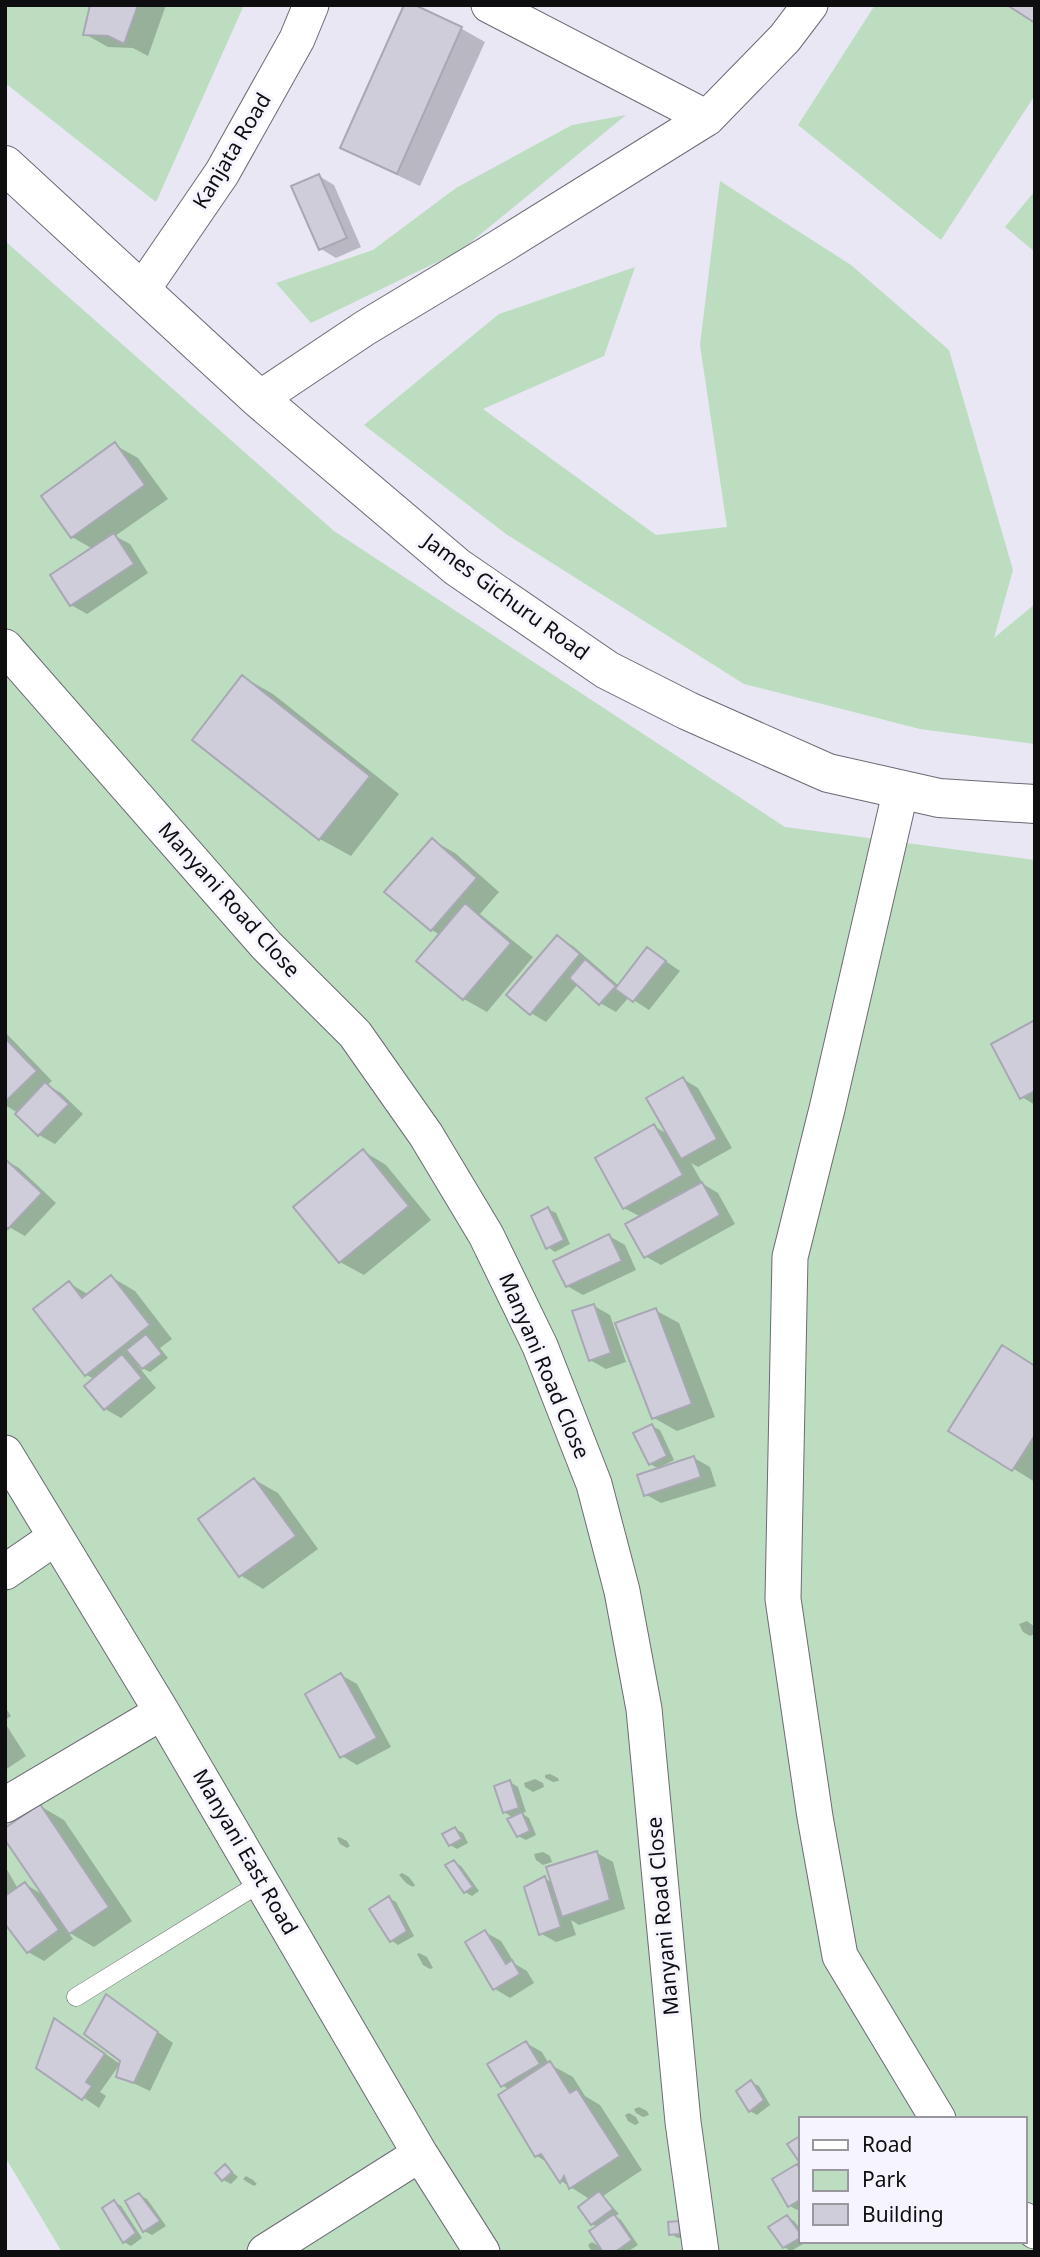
<svg xmlns="http://www.w3.org/2000/svg" width="1040" height="2257" font-family="'Noto Sans',sans-serif">
	<style>
		.green { fill: #bcddc0; fill-rule: evenodd }
		.shadow { fill: #0003 }
		.building { fill: #cecdd9; stroke: #a8a8b3; stroke-width: 2 }
		.lines { fill: none; stroke-linecap: round; stroke-linejoin: round }
		.service-casing { stroke: #6c6b75; stroke-width: 19 }
		.minor-casing { stroke: #6c6b75; stroke-width: 37 }
		.secondary-casing { stroke: #6c6b75; stroke-width: 40 }
		.service { stroke: #fff; stroke-width: 18 }
		.minor { stroke: #fff; stroke-width: 35 }
		.secondary { stroke: #fff; stroke-width: 38 }
		.labels { text-anchor: middle; stroke-width: 6; stroke-linejoin: round; paint-order: stroke }
		.street-label { font-size: 21px; fill: #0e0e11; stroke: #f6f4fe }
	</style>
	<rect width="100%" height="100%" fill="#e8e7f3"/>
	<path class="green" d="M 5,5 L 244,5 L 156,202 L 5,83 Z
		M 875,5 L 1035,5 L 1035,95 L 941,240 L 798,125 Z
		M 626,115 L 460,251 L 311,323 L 276,283 L 373,250 L 456,188 L 572,125 Z
		M 720,181 L 851,265 L 949,350 L 1013,570 L 994,638 L 1035,604 L 1035,744 L 920,729 L 744,684 L 506,534 L 364,425 L 499,314 L 635,267 L 604,356 L 483,409 L 656,535 L 727,527 L 700,345 Z
		M 1035,191 L 1035,252 L 1005,227 Z
		M 5,241 L 334,531 L 785,827 L 1035,860 L 1035,2252 L 62,2252 L 5,2157 ZM 800,2119 L 1024,2119 L 1024,2241 L 800,2241 Z"/>
	<path class="shadow" d="M 92,5 L 166,5 L 148,56 L 133,48 L 108,47 L 85,34 Z
		M 411,5 L 462,29 L 485,42 L 420,186 L 365,160 L 342,147 Z
		M 319,176 L 334,185 L 361,247 L 336,258 L 321,249 Z
		M 115,445 L 138,458 L 168,499 L 115,536 L 130,544 L 148,573 L 87,614 L 71,605 L 93,549 L 72,537 Z
		M 243,677 L 273,694 L 399,794 L 351,856 L 320,839 L 194,739 Z
		M 432,840 L 455,853 L 499,892 L 480,914 L 533,957 L 487,1012 L 464,999 L 440,935 L 432,930 Z
		M 557,937 L 573,946 L 619,986 L 648,949 L 680,971 L 649,1010 L 629,997 L 616,1012 L 600,1003 L 578,984 L 546,1022 L 531,1013 Z
		M 1035,1022 L 1035,1105 L 1022,1097 Z
		M 5,1032 L 52,1081 L 47,1085 L 61,1093 L 83,1114 L 55,1144 L 39,1135 L 18,1113 L 5,1105 Z
		M 683,1079 L 698,1088 L 732,1148 L 698,1167 L 691,1163 L 703,1184 L 718,1193 L 735,1224 L 661,1265 L 645,1256 L 641,1217 L 624,1208 L 654,1126 L 669,1135 Z
		M 363,1151 L 386,1165 L 431,1220 L 364,1275 L 340,1262 L 296,1207 Z
		M 5,1160 L 19,1168 L 56,1203 L 25,1236 L 9,1227 Z
		M 548,1209 L 556,1213 L 570,1244 L 555,1252 L 548,1247 Z
		M 609,1236 L 625,1245 L 636,1270 L 583,1295 L 567,1286 Z
		M 111,1277 L 135,1291 L 172,1339 L 160,1348 L 168,1358 L 150,1372 L 138,1366 L 156,1388 L 121,1418 L 105,1409 L 95,1379 L 86,1375 L 69,1283 L 89,1295 Z
		M 594,1306 L 610,1315 L 626,1362 L 606,1369 L 590,1360 Z
		M 655,1310 L 679,1323 L 715,1417 L 677,1431 L 654,1418 Z
		M 1035,1367 L 1035,1482 L 951,1430 Z
		M 652,1426 L 660,1430 L 674,1460 L 660,1467 L 661,1469 L 694,1458 L 710,1467 L 716,1486 L 661,1503 L 645,1494 L 660,1469 L 650,1464 Z
		M 255,1480 L 278,1493 L 318,1549 L 263,1589 L 240,1575 Z
		M 1027,1621 L 1035,1627 L 1035,1634 L 1030,1636 L 1023,1632 L 1019,1624 Z
		M 341,1675 L 357,1684 L 391,1747 L 357,1765 L 342,1756 Z
		M 5,1707 L 11,1716 L 5,1720 Z
		M 5,1723 L 26,1756 L 5,1770 Z
		M 550,1774 L 558,1778 L 559,1781 L 553,1782 L 545,1778 L 545,1775 Z
		M 535,1779 L 543,1783 L 544,1787 L 533,1792 L 525,1787 L 524,1783 Z
		M 510,1782 L 518,1787 L 526,1812 L 521,1813 L 529,1818 L 536,1835 L 526,1840 L 518,1836 L 514,1818 L 504,1812 Z
		M 40,1806 L 64,1820 L 132,1921 L 94,1947 L 68,1932 L 73,1939 L 44,1961 L 28,1952 L 5,1921 L 5,1866 L 18,1889 L 25,1884 L 45,1896 Z
		M 455,1829 L 463,1833 L 468,1843 L 457,1849 L 450,1845 Z
		M 339,1837 L 347,1841 L 350,1846 L 347,1848 L 340,1844 L 337,1838 Z
		M 543,1852 L 550,1856 L 552,1862 L 543,1865 L 536,1860 L 534,1854 Z
		M 597,1853 L 613,1862 L 625,1909 L 579,1925 L 571,1920 L 576,1935 L 556,1942 L 540,1933 L 544,1878 L 553,1883 Z
		M 454,1862 L 461,1866 L 479,1891 L 472,1896 L 465,1892 Z
		M 402,1873 L 409,1877 L 415,1885 L 413,1887 L 406,1883 L 399,1875 Z
		M 389,1898 L 396,1902 L 414,1936 L 398,1945 L 391,1940 Z
		M 485,1932 L 501,1941 L 515,1964 L 527,1971 L 534,1983 L 510,1998 L 495,1989 Z
		M 419,1953 L 427,1957 L 433,1968 L 430,1969 L 423,1965 L 417,1954 Z
		M 122,2006 L 173,2043 L 150,2091 L 118,2076 L 122,2061 Z
		M 70,2029 L 120,2064 L 100,2092 L 106,2096 L 99,2108 L 38,2067 Z
		M 526,2043 L 542,2052 L 549,2064 L 573,2077 L 585,2096 L 600,2105 L 642,2170 L 603,2196 L 619,2214 L 615,2216 L 621,2220 L 638,2245 L 627,2252 L 592,2252 L 588,2245 L 592,2242 L 602,2248 L 598,2227 L 592,2224 L 591,2200 L 561,2181 L 550,2164 L 537,2156 L 510,2090 L 502,2085 Z
		M 751,2082 L 759,2086 L 770,2105 L 757,2115 L 750,2111 Z
		M 639,2107 L 647,2111 L 649,2115 L 643,2117 L 636,2113 L 634,2109 Z
		M 629,2113 L 636,2117 L 639,2123 L 635,2125 L 628,2121 L 625,2115 Z
		M 225,2166 L 238,2177 L 231,2184 L 223,2180 Z
		M 797,2166 L 800,2168 L 800,2208 L 797,2210 L 790,2206 Z
		M 246,2176 L 253,2180 L 257,2184 L 254,2186 L 247,2182 L 243,2179 Z
		M 139,2195 L 147,2199 L 166,2226 L 152,2235 L 144,2231 Z
		M 114,2202 L 121,2206 L 142,2238 L 131,2246 L 124,2242 Z
		M 787,2217 L 794,2221 L 800,2229 L 800,2241 L 808,2241 L 791,2251 L 784,2247 Z
		M 678,2223 L 685,2227 L 686,2237 L 678,2238 L 671,2234 Z"/>
	<path class="building" d="M 90,5 L 138,5 L 124,44 L 108,36 L 83,35 Z
		M 404,5 L 415,5 L 462,27 L 397,174 L 340,148 Z
		M 1007,5 L 1035,5 L 1035,23 Z
		M 319,174 L 347,238 L 319,250 L 291,186 Z
		M 115,442 L 145,485 L 71,538 L 41,496 Z
		M 114,533 L 134,564 L 70,606 L 50,575 Z
		M 242,675 L 370,776 L 319,840 L 192,740 Z
		M 432,838 L 477,878 L 431,931 L 384,892 Z
		M 465,903 L 511,943 L 463,1000 L 416,961 Z
		M 557,935 L 580,954 L 530,1015 L 506,995 Z
		M 647,947 L 666,961 L 633,1002 L 615,989 Z
		M 585,959 L 616,986 L 599,1005 L 569,978 Z
		M 1035,1020 L 1035,1091 L 1020,1099 L 991,1044 Z
		M 5,1038 L 37,1071 L 5,1102 Z
		M 683,1077 L 717,1139 L 681,1159 L 646,1098 Z
		M 45,1082 L 69,1104 L 38,1136 L 15,1114 Z
		M 654,1124 L 683,1175 L 623,1209 L 595,1158 Z
		M 363,1149 L 409,1206 L 339,1263 L 293,1207 Z
		M 5,1159 L 42,1193 L 8,1229 L 5,1226 Z
		M 702,1182 L 720,1215 L 644,1258 L 625,1224 Z
		M 548,1207 L 564,1240 L 546,1249 L 531,1216 Z
		M 609,1234 L 622,1261 L 566,1287 L 553,1261 Z
		M 111,1275 L 150,1325 L 85,1376 L 33,1309 L 69,1281 L 82,1298 Z
		M 594,1304 L 611,1353 L 589,1361 L 572,1311 Z
		M 656,1308 L 692,1404 L 652,1419 L 615,1323 Z
		M 146,1334 L 162,1354 L 142,1369 L 126,1350 Z
		M 1002,1345 L 1035,1366 L 1035,1435 L 1012,1471 L 948,1431 Z
		M 122,1354 L 142,1378 L 104,1410 L 84,1386 Z
		M 652,1424 L 667,1456 L 649,1465 L 633,1433 Z
		M 694,1456 L 701,1477 L 644,1496 L 637,1475 Z
		M 254,1478 L 296,1536 L 239,1577 L 198,1519 Z
		M 341,1673 L 377,1738 L 340,1758 L 305,1694 Z
		M 510,1780 L 519,1808 L 503,1813 L 494,1786 Z
		M 40,1804 L 109,1907 L 69,1934 L 5,1840 L 5,1828 Z
		M 522,1812 L 530,1831 L 517,1837 L 507,1819 Z
		M 455,1827 L 462,1839 L 449,1846 L 442,1834 Z
		M 597,1851 L 610,1900 L 562,1917 L 546,1867 Z
		M 454,1860 L 473,1887 L 464,1893 L 445,1865 Z
		M 545,1876 L 561,1927 L 539,1935 L 524,1887 Z
		M 25,1882 L 59,1930 L 27,1953 L 5,1924 L 5,1896 Z
		M 389,1896 L 407,1931 L 390,1942 L 369,1909 Z
		M 485,1930 L 506,1964 L 512,1960 L 520,1974 L 493,1990 L 465,1942 Z
		M 106,1994 L 158,2032 L 134,2083 L 116,2077 L 120,2061 L 84,2034 Z
		M 54,2018 L 105,2054 L 86,2082 L 92,2086 L 82,2100 L 36,2068 Z
		M 526,2041 L 540,2064 L 501,2087 L 487,2064 Z
		M 550,2061 L 570,2093 L 577,2089 L 620,2156 L 569,2189 L 564,2176 L 560,2183 L 541,2154 L 535,2157 L 498,2095 Z
		M 751,2080 L 764,2100 L 749,2112 L 736,2091 Z
		M 800,2136 L 800,2163 L 787,2144 Z
		M 225,2164 L 232,2172 L 222,2181 L 215,2173 Z
		M 797,2164 L 800,2169 L 800,2200 L 788,2207 L 772,2179 Z
		M 599,2191 L 613,2209 L 591,2225 L 578,2207 Z
		M 139,2193 L 160,2221 L 143,2232 L 125,2201 Z
		M 114,2200 L 136,2233 L 123,2243 L 102,2208 Z
		M 614,2214 L 632,2240 L 615,2252 L 603,2252 L 589,2231 Z
		M 787,2215 L 800,2233 L 800,2238 L 783,2248 L 768,2227 Z
		M 679,2221 L 680,2234 L 669,2235 L 668,2222 Z"/>
	<g class="lines">
		<defs>
			<path id="service" d="M 76,1997 L 262,1882"/>
			<path id="minor" d="M 489,5 L 707,118
				M 142,290 L 222,173 L 297,39 L 311,5
				M 259,399 L 365,328 L 498,248 L 707,118 L 785,38 L 810,5
				M 5,647 L 266,945 L 355,1034 L 426,1135 L 486,1235 L 540,1346 L 594,1484 L 622,1591 L 644,1709 L 683,2122 L 701,2252
				M 901,789 L 827,1109 L 790,1257 L 783,1599 L 815,1817 L 840,1956 L 938,2119
				M 5,1453 L 162,1712 L 420,2154 L 482,2252
				M 5,1572 L 56,1537
				M 5,1805 L 162,1712
				M 1024,2220 L 1035,2231
				M 265,2252 L 420,2154"/>
			<path id="secondary" d="M 5,165 L 259,399 L 457,567 L 607,670 L 688,711 L 828,773 L 939,798 L 1035,804"/>
		</defs>
		<use href="#service" class="service-casing"/>
		<use href="#minor" class="minor-casing"/>
		<use href="#secondary" class="secondary-casing"/>
		<use href="#service" class="service"/>
		<use href="#minor" class="minor"/>
		<use href="#secondary" class="secondary"/>
	</g>
	<g class="labels">
		<g class="street-label">
			<text transform="translate(232 151) rotate(-59)" y="7">Kanjata Road</text>
			<text transform="translate(506 597) rotate(36)" y="7">James Gichuru Road</text>
			<text transform="translate(229 900) rotate(48)" y="7">Manyani Road Close</text>
			<text transform="translate(544 1366) rotate(67)" y="7">Manyani Road Close</text>
			<text transform="translate(245 1852) rotate(60)" y="7">Manyani East Road</text>
			<text transform="translate(663 1916) rotate(-95)" y="7">Manyani Road Close</text>
		</g>
	</g>
	<rect width="1040" height="2257" fill="none" stroke="#0e0e11" stroke-width="14"/>
	<rect x="799" y="2117" width="228" height="126" fill="#f6f4fe" stroke="#99989f" stroke-width="2"/>
	<rect x="813" y="2140" width="35" height="10" fill="#ffffff" stroke="#99989f" stroke-width="2"/>
	<text x="862" y="2152" font-size="21" fill="#0e0e11">Road</text>
	<rect x="813" y="2170" width="35" height="21" fill="#bcddc0" stroke="#99989f" stroke-width="2"/>
	<text x="862" y="2187" font-size="21" fill="#0e0e11">Park</text>
	<rect x="813" y="2204" width="35" height="21" fill="#cecdd9" stroke="#99989f" stroke-width="2"/>
	<text x="862" y="2222" font-size="21" fill="#0e0e11">Building</text>
</svg>
